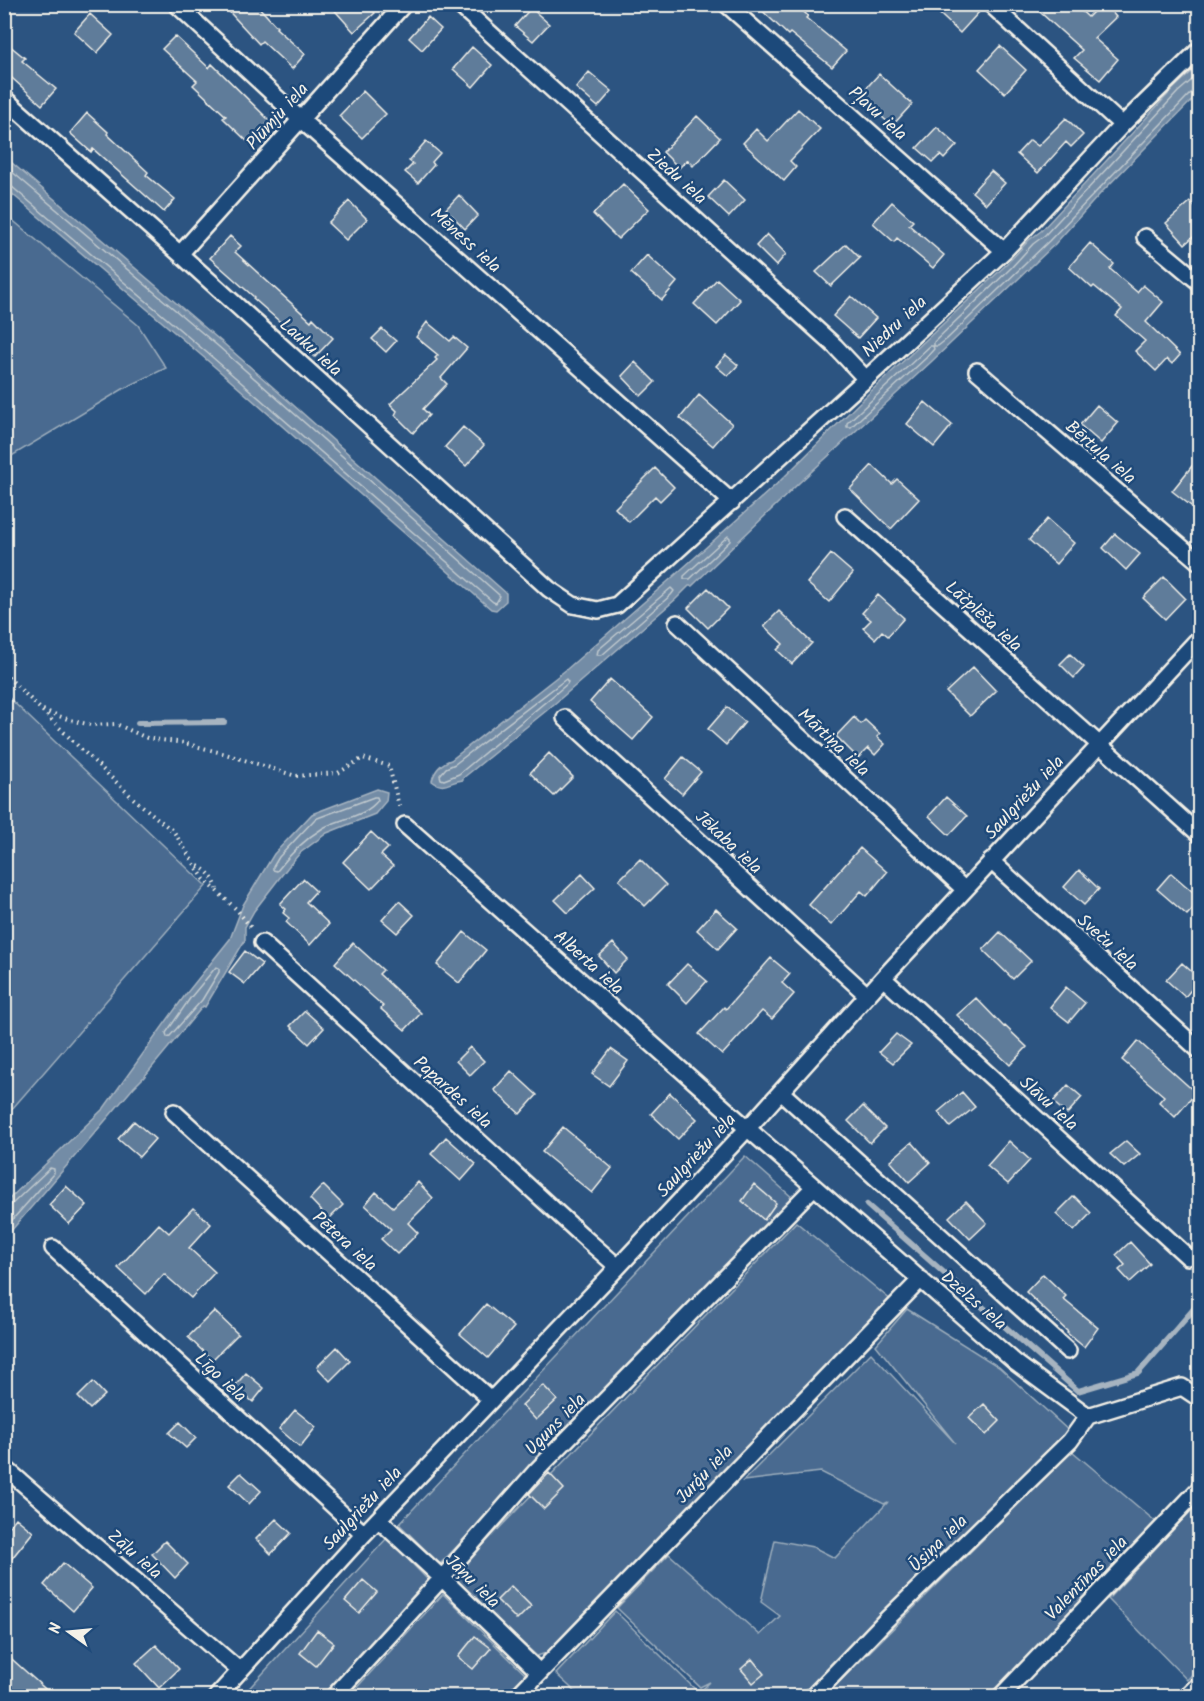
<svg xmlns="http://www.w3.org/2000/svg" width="1204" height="1701" font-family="Kalam,sans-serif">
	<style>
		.green { fill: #496b90; stroke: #9eaebc; stroke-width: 1.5 }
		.water { fill: #738ca6; stroke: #a7b4c0; stroke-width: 1.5 }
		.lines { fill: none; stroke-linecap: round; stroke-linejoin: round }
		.shore { stroke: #c0c9ce; stroke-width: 1.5 }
		.stream { stroke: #a7b4c0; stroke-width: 6 }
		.building { fill: #5e7b9a; stroke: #f4f1e8; stroke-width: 1.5 }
		.street-casing { stroke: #f4f1e8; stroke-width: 20 }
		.path { stroke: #f4f1e8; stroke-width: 4; stroke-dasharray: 1.5 4.5; stroke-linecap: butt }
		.street { stroke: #1f4a7a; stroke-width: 15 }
		.labels { text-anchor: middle; stroke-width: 5; stroke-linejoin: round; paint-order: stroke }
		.street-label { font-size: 18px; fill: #f4f1e8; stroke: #1f4a7a }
	</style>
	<rect width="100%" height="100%" fill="#2c5481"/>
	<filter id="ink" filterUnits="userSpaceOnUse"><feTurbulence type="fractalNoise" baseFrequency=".0167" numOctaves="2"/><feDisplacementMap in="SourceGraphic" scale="12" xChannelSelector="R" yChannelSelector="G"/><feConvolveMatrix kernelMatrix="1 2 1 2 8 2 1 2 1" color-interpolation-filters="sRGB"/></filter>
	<g filter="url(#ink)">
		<path class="green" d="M 4,213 L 138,325 L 166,368 L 123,389 L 5,460 Z
			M 5,694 L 206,886 L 5,1117 Z
			M 745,1156 L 794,1199 L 440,1564 L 399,1524 Z
			M 796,1222 L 892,1301 L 546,1653 L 537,1656 L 451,1578 Z
			M 907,1309 L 999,1367 L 1070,1432 L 807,1696 L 580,1696 L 556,1674 L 615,1611 L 699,1693 L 710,1682 L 700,1687 L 617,1608 L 669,1554 L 760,1635 L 780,1616 L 761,1602 L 775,1540 L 813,1547 L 835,1558 L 888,1502 L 884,1504 L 821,1472 L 743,1481 L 871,1353 L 955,1443 L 876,1345 Z
			M 1072,1451 L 1156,1522 L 991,1696 L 825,1696 Z
			M 1199,1502 L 1199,1667 L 1187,1680 L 1108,1599 Z
			M 387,1538 L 429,1581 L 323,1696 L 242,1696 Z
			M 443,1594 L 526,1675 L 506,1696 L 349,1696 Z"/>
		<path class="water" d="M 1199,65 L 1199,93 L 1100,194 L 1055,244 L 931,362 L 799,483 L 692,586 L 689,586 L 676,599 L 546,711 L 463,778 L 463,780 C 449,781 445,791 432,781 C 434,771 441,763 451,760 L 567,669 L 674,576 L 780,481 L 867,395 L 1007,264 L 1029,240 L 1041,231 L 1174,88 Z
			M 5,157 L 223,343 L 506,593 L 506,601 L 496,610 L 491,609 L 208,361 L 5,188 Z
			M 377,789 L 387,792 L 386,801 L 375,814 L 327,833 L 300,853 L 288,867 L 254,911 L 245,927 L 245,940 L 205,1007 L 203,1006 L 144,1077 L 134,1087 L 5,1238 L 5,1203 L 104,1108 L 186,994 L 230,939 L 243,905 L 274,854 L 312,814 Z"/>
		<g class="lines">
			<path class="shore" d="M 1200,73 L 1178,92 L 1045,235 L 1033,244 L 1011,268 L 934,342 L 934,346 L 938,346 L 947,339 L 1049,241 L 1186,98 L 1194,90 L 1200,89
				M 4,165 L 219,347 L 498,594 L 500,596 L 496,603 L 493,602 L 212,357 L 11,186 L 4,184
				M 930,346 L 933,346 L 934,349 L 926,358 L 851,427 L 847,427 L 847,423 Z
				M 728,536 L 730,538 L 730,541 L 690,579 L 684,579 L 684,576 Z
				M 671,588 L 674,591 L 671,595 L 602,655 L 597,655 L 598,650 Z
				M 566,679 L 568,682 L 567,684 L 459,774 L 444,780 L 441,779 L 440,775 L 446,768 L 455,764 Z
				M 374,797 L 377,797 L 378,800 C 366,817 341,818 323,828 C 305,839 290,854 277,871 L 273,870 L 273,867 L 279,857 L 315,819 Z
				M 216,967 L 219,968 L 219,972 L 202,1000 L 170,1036 L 167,1037 L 166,1033 L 191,997 Z
				M 4,1207 L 11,1205 L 50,1168 L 54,1169 L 54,1173 L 4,1229"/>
			<path class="stream" d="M 138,723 L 224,722
				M 867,1205 L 1078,1391 L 1138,1373 L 1200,1302"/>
		</g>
		<path class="building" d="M 222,4 L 256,4 L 277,27 L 276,28 L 305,54 L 292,69 L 262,41 L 259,44 Z
			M 329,4 L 367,4 L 375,13 L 354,32 Z
			M 755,4 L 796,4 L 808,16 L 806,18 L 846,51 L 832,67 L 790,33 L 788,35 Z
			M 929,4 L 971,4 L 979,12 L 960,33 Z
			M 1031,4 L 1074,4 L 1088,17 L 1101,4 L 1105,4 L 1116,17 L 1094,38 L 1118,59 L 1100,80 L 1074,58 L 1082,50 Z
			M 531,8 L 549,24 L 533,41 L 515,26 Z
			M 90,14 L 113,35 L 97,53 L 74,32 Z
			M 428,17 L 441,29 L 422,50 L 409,38 Z
			M 175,36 L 209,68 L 212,64 L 270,121 L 249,143 L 223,118 L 226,116 L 193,85 L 197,81 L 162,49 Z
			M 4,41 L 25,58 L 22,61 L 56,89 L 42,105 L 4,71 Z
			M 1000,46 L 1026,70 L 1005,93 L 979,69 Z
			M 472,47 L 492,65 L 473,87 L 453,69 Z
			M 589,72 L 612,91 L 598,107 L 576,88 Z
			M 879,74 L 912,104 L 892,126 L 859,96 Z
			M 363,91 L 386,114 L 362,138 L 339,116 Z
			M 798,109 L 820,129 L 790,161 L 796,167 L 784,181 L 743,143 L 756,129 L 768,141 Z
			M 87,113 L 108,132 L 107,134 L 148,172 L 146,175 L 175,199 L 164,212 L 93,149 L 91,152 L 70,133 Z
			M 697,116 L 720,138 L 693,166 L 687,160 L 679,168 L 663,152 Z
			M 1066,118 L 1083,135 L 1071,147 L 1066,142 L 1038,173 L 1017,154 L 1030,140 L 1038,146 Z
			M 937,127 L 957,145 L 944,159 L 940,155 L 933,162 L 917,148 Z
			M 426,141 L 440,153 L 432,162 L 434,165 L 418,183 L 405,172 L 413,164 L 409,161 Z
			M 991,171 L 1005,183 L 986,204 L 972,192 Z
			M 724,180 L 745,200 L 729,217 L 708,197 Z
			M 623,184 L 649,209 L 618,239 L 593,214 Z
			M 459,195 L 478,215 L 465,229 L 446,209 Z
			M 349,201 L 367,219 L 346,240 L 328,223 Z
			M 892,202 L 913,221 L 909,225 L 944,255 L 933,268 L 897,238 L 894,242 L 873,223 Z
			M 1190,202 L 1200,212 L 1200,231 L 1185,244 L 1166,223 Z
			M 767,234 L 786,254 L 776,266 L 756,246 Z
			M 230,236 L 241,246 L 235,252 L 311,321 L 313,318 L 333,338 L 315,357 L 294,338 L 296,336 L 253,298 L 254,297 L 210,258 Z
			M 1090,243 L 1114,264 L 1110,269 L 1137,292 L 1143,285 L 1163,302 L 1146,322 L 1180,355 L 1172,364 L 1167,359 L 1156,371 L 1135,351 L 1145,341 L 1116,316 L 1122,309 L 1094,286 L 1092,288 L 1069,267 Z
			M 846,244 L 860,258 L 831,286 L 816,272 Z
			M 647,255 L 677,282 L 662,300 L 631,273 Z
			M 717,279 L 740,300 L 717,325 L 694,304 Z
			M 851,296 L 876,318 L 858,338 L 833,316 Z
			M 427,322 L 450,341 L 454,337 L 467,348 L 441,378 L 447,384 L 423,409 L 429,415 L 413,433 L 395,415 L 397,411 L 390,404 L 437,360 L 435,358 L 438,355 L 416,337 Z
			M 382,329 L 396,341 L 386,352 L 372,339 Z
			M 726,355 L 738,365 L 728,376 L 716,366 Z
			M 635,362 L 655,382 L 641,396 L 622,376 Z
			M 699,395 L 732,424 L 713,446 L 680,418 Z
			M 925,402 L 952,425 L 934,447 L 907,424 Z
			M 1097,405 L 1118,423 L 1101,443 L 1080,425 Z
			M 463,427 L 484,445 L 466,466 L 445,447 Z
			M 1200,456 L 1200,513 L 1172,491 Z
			M 872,465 L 892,484 L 897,479 L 919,499 L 891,529 L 850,489 Z
			M 655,468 L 674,487 L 660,501 L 655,496 L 629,522 L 615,508 Z
			M 1047,519 L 1074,543 L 1056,564 L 1029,540 Z
			M 1115,534 L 1140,554 L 1126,570 L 1103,548 Z
			M 831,554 L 853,573 L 829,602 L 807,583 Z
			M 1164,577 L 1185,598 L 1165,619 L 1143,598 Z
			M 708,588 L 728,608 L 708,628 L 688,608 Z
			M 878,595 L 904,618 L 888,636 L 882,631 L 875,639 L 863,628 L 871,620 L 862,613 Z
			M 779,611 L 812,643 L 792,664 L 777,650 L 783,644 L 764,626 Z
			M 1070,654 L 1084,667 L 1074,678 L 1060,664 Z
			M 973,667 L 996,691 L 970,716 L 946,692 Z
			M 610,679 L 653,717 L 633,740 L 590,702 Z
			M 727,707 L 745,722 L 726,745 L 708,729 Z
			M 854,717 L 861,724 L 865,720 L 880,734 L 877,737 L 885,744 L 875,755 L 868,748 L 858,758 L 836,736 Z
			M 549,753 L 573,777 L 554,796 L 530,773 Z
			M 683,757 L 701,772 L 682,794 L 665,779 Z
			M 946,797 L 967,816 L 949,835 L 929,816 Z
			M 371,832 L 388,848 L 381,855 L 393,866 L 371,889 L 343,862 Z
			M 860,848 L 887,872 L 867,896 L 861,891 L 831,925 L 809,905 Z
			M 640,859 L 666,885 L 645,906 L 619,880 Z
			M 1079,870 L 1099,889 L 1084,905 L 1064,887 Z
			M 1171,873 L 1200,898 L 1200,901 L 1187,915 L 1157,889 Z
			M 582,874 L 595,888 L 568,913 L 555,900 Z
			M 303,879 L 316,891 L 306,902 L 329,924 L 310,945 L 286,922 L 289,918 L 283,913 L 286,909 L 280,904 Z
			M 399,901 L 414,915 L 397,933 L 382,920 Z
			M 716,909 L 737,928 L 718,949 L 697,930 Z
			M 464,932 L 486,950 L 459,983 L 437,965 Z
			M 1000,932 L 1031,961 L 1013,979 L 983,950 Z
			M 353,943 L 383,970 L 379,974 L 421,1013 L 405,1030 L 381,1009 L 383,1006 L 335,963 Z
			M 613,943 L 628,959 L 614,973 L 599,956 Z
			M 245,951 L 262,964 L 245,984 L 229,972 Z
			M 771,958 L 790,974 L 782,983 L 794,994 L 772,1019 L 762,1011 L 722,1055 L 699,1034 L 724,1007 L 726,1009 Z
			M 1182,963 L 1200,979 L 1185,997 L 1166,980 Z
			M 687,964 L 707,981 L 687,1003 L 668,984 Z
			M 1066,987 L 1085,1003 L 1069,1022 L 1050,1007 Z
			M 976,998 L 1004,1027 L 1005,1026 L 1027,1047 L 1010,1065 L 957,1015 Z
			M 305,1011 L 324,1028 L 309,1044 L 290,1026 Z
			M 896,1034 L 911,1045 L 893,1063 L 879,1052 Z
			M 1138,1041 L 1196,1093 L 1175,1117 L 1159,1102 L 1164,1096 L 1122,1060 Z
			M 470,1047 L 484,1061 L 470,1075 L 456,1061 Z
			M 611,1049 L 628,1061 L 609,1086 L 592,1074 Z
			M 511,1071 L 537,1095 L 520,1114 L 494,1090 Z
			M 1068,1085 L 1082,1097 L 1067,1114 L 1053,1102 Z
			M 962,1092 L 975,1107 L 950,1127 L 938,1112 Z
			M 670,1093 L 697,1119 L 678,1139 L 651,1114 Z
			M 863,1106 L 885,1128 L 870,1143 L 848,1121 Z
			M 134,1121 L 155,1139 L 139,1157 L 118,1139 Z
			M 563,1127 L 612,1168 L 592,1193 L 542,1152 Z
			M 446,1137 L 476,1164 L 461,1181 L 431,1154 Z
			M 1009,1141 L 1030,1160 L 1008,1184 L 987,1166 Z
			M 1126,1141 L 1140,1154 L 1124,1167 L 1110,1154 Z
			M 912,1142 L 930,1163 L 909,1182 L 890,1161 Z
			M 418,1182 L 433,1198 L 408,1223 L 418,1233 L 397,1254 L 381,1239 L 391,1229 L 365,1205 L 376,1192 L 393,1207 Z
			M 754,1184 L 776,1203 L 764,1220 L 742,1201 Z
			M 323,1185 L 343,1205 L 329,1219 L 310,1199 Z
			M 66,1186 L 87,1205 L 69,1224 L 49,1205 Z
			M 1074,1196 L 1091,1213 L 1074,1231 L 1056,1214 Z
			M 966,1201 L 987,1223 L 970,1239 L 949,1217 Z
			M 193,1208 L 211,1224 L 189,1248 L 215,1272 L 191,1298 L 164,1274 L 146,1294 L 118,1268 L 159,1224 L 169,1233 Z
			M 1130,1242 L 1150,1264 L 1130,1282 L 1119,1270 L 1125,1265 L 1116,1255 Z
			M 1043,1274 L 1066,1296 L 1063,1299 L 1098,1328 L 1084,1347 L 1067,1333 L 1068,1332 L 1026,1292 Z
			M 486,1304 L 514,1327 L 488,1358 L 460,1334 Z
			M 214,1311 L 238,1334 L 212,1360 L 188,1337 Z
			M 337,1347 L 350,1361 L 330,1381 L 317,1367 Z
			M 246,1373 L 264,1388 L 253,1402 L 234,1387 Z
			M 93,1382 L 105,1395 L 90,1409 L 78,1397 Z
			M 543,1385 L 557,1400 L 536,1420 L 522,1405 Z
			M 984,1404 L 1000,1421 L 986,1435 L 969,1418 Z
			M 295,1410 L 316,1427 L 300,1447 L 279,1429 Z
			M 180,1422 L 196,1438 L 186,1448 L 169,1433 Z
			M 241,1473 L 261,1491 L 249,1504 L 229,1485 Z
			M 549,1473 L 564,1489 L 544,1509 L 529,1494 Z
			M 16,1518 L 33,1532 L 4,1568 L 4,1533 Z
			M 276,1519 L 291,1533 L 271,1554 L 256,1539 Z
			M 165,1541 L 188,1564 L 175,1578 L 152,1554 Z
			M 63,1563 L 92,1588 L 73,1611 L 44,1585 Z
			M 363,1580 L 377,1592 L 359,1613 L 345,1601 Z
			M 511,1586 L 531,1606 L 517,1620 L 497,1600 Z
			M 317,1630 L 334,1643 L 316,1666 L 300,1653 Z
			M 475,1636 L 491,1648 L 473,1669 L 458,1657 Z
			M 156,1645 L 179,1669 L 159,1688 L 136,1663 Z
			M 4,1652 L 53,1696 L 16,1696 L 4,1686 Z
			M 752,1659 L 764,1674 L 753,1683 L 741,1669 Z"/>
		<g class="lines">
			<defs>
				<path id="street" d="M 176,4 L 300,119 L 732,502
					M 458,4 L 835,346 L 866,379
					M 726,4 L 1004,251
					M 990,4 L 1122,125
					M 4,98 L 180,254 L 549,589 L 573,605 L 598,610 L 617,605 L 866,379 L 1004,251 L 1122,125 L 1200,49
					M 1145,237 L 1200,283
					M 180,254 L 404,4
					M 977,371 L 1200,563
					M 845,516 L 1200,835
					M 677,623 L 965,890
					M 565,718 L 867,995
					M 405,825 L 739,1121 L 1016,1363 L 1088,1416
					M 991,861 L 1200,1051
					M 262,943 L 587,1240 L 618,1267
					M 883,978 L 1188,1257
					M 781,1092 L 1068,1351
					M 174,1112 L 491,1400
					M 53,1248 L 364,1534
					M 1088,1416 L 1182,1387 L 1200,1399
					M 4,1467 L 240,1671
					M 378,1519 L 442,1578 L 539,1672
					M 217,1696 L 364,1534 L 618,1267 L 748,1128 L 883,978 L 1200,637
					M 334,1696 L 442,1578 L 536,1471 L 814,1187
					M 517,1696 L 921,1279
					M 813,1696 L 887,1619 L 1070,1441 L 1088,1416
					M 1001,1696 L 1200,1488
					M 1187,1696 L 1200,1683"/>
			</defs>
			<use href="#street" class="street-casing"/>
			<path class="path" d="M 4,673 L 80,748 L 134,799 L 174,832 L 204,879 L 237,910 L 253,930
				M 43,710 L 70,720 L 91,725 L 116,724 L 147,738 L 184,743 L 222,753 L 296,776 L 338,773 L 363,758 L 389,766 L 400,810
				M 198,866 C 208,871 214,878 217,889"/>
			<use href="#street" class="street"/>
		</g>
	</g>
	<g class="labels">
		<g class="street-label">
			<text transform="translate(878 113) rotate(42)" y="6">Pļavu iela</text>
			<text transform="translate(277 116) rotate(-48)" y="6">Plūmju iela</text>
			<text transform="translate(677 176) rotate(42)" y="6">Ziedu iela</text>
			<text transform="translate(466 240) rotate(42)" y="6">Mēness iela</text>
			<text transform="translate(894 326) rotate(-43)" y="6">Niedru iela</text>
			<text transform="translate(311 347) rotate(42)" y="6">Lauku iela</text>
			<text transform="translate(1101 452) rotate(41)" y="6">Bērtuļa iela</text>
			<text transform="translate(984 616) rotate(42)" y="6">Lāčplēša iela</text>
			<text transform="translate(834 742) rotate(43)" y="6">Mārtiņa iela</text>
			<text transform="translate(1024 797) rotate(-47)" y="6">Saulgriežu iela</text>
			<text transform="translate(729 842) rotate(43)" y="6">Jēkaba iela</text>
			<text transform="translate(1108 942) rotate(42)" y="6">Sveču iela</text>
			<text transform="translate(589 962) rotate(42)" y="6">Alberta iela</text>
			<text transform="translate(453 1092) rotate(42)" y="6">Papardes iela</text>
			<text transform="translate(1049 1103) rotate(42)" y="6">Slāvu iela</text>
			<text transform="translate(696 1155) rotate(-47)" y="6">Saulgriežu iela</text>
			<text transform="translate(345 1241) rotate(42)" y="6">Pētera iela</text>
			<text transform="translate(974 1300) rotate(41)" y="6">Dzelzs iela</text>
			<text transform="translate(221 1377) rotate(43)" y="6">Līgo iela</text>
			<text transform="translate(555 1424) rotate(-46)" y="6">Uguns iela</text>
			<text transform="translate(704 1474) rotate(-46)" y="6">Jurģu iela</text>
			<text transform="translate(362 1508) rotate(-47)" y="6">Saulgriežu iela</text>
			<text transform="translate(938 1543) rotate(-44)" y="6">Ūsiņa iela</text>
			<text transform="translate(135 1554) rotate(41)" y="6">Zāļu iela</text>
			<text transform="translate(1086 1578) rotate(-46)" y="6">Valentīnas iela</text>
			<text transform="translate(473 1581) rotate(44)" y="6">Jāņu iela</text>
		</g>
	</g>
	<rect width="1204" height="1701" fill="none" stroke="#1f4a7a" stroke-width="24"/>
	<rect x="12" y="12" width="1180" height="1677" fill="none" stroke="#f4f1e8" stroke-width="2" filter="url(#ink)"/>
	<g transform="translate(69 1632) rotate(285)" stroke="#1f4a7a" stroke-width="4.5" paint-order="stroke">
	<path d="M0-4.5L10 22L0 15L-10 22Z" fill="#f4f1e8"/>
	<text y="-9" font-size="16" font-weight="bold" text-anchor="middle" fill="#f4f1e8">N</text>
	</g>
</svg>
